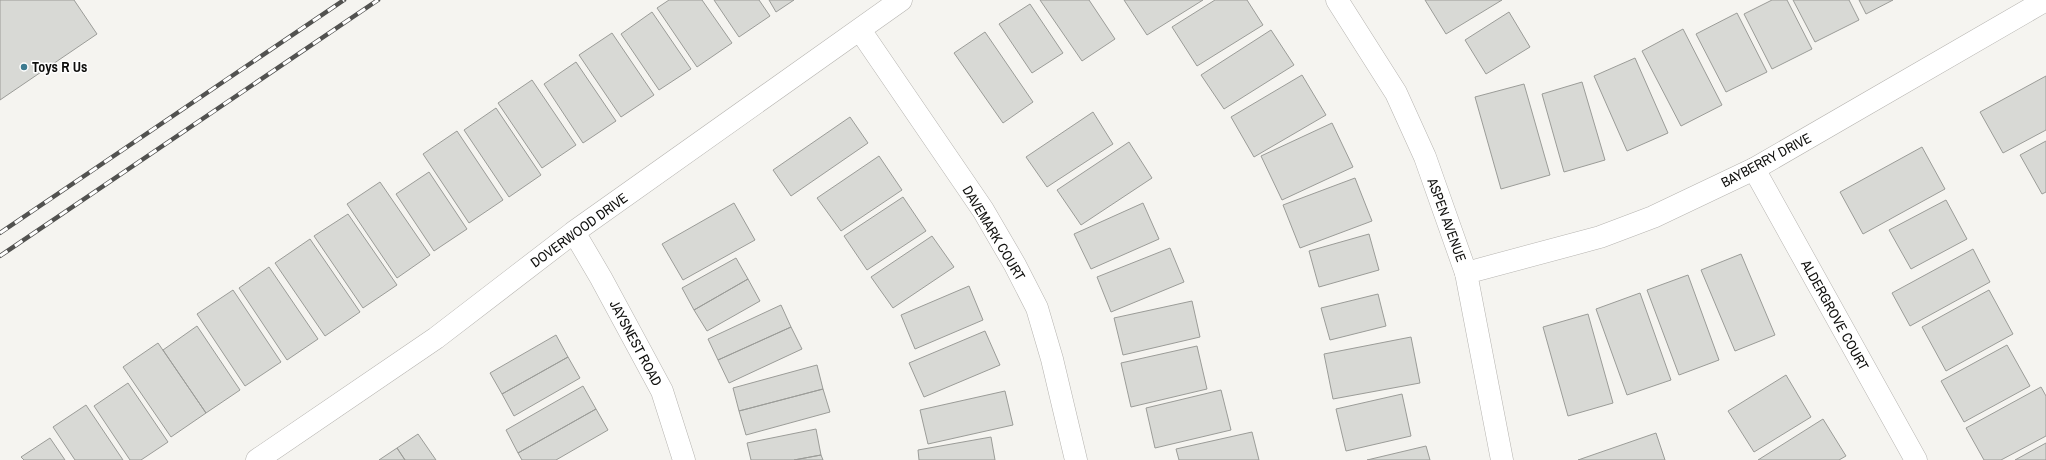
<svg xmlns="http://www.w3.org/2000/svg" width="2046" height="460" font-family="'Archivo Narrow',sans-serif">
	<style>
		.building { fill: #d8d9d5; stroke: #9b9c98 }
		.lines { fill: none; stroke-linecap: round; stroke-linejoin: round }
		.street-casing { stroke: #b6b4b0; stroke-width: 23 }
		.secondary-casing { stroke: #b6b4b0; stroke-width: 23 }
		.street { stroke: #fff; stroke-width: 22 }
		.secondary { stroke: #fff; stroke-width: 22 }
		.rail-casing { stroke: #525250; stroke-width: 4.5 }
		.rail { stroke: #fff; stroke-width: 3; stroke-dasharray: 9; stroke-linecap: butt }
		.poi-dot { fill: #3d7b90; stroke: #fff; stroke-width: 1.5 }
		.labels { text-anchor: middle; stroke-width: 3; stroke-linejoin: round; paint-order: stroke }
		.poi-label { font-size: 14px; font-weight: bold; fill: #0f0f0d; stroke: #fff; text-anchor: start }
		.street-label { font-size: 14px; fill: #0f0f0d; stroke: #fff }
	</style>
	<rect width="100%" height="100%" fill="#f5f4f0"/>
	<path class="building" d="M 0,0 L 74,0 L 97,34 L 0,100 Z
		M 669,0 L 702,0 L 732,43 L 697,67 L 657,8 Z
		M 714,0 L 759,0 L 770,16 L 739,37 Z
		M 769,0 L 794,0 L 776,12 Z
		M 1040,0 L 1089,0 L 1115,39 L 1082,61 Z
		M 1124,0 L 1203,0 L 1147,35 Z
		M 1215,0 L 1247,0 L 1263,25 L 1197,66 L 1172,27 Z
		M 1425,0 L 1502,0 L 1446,34 Z
		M 1772,0 L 1787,0 L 1812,49 L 1772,69 L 1744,14 Z
		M 1793,0 L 1849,0 L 1859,20 L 1815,42 Z
		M 1859,0 L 1893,0 L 1866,14 Z
		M 1030,4 L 1063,53 L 1032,73 L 999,24 Z
		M 652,12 L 691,69 L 659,90 L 621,34 Z
		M 1509,12 L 1530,47 L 1486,74 L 1465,40 Z
		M 1737,13 L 1767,72 L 1726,92 L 1696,34 Z
		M 1683,29 L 1722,105 L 1681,126 L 1642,51 Z
		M 1271,30 L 1294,65 L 1224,109 L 1201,75 Z
		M 985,32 L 1033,102 L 1003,123 L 954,53 Z
		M 612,33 L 654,95 L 621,117 L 579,55 Z
		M 1635,58 L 1668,133 L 1627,151 L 1594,76 Z
		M 576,62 L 616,121 L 583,143 L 544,84 Z
		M 1302,75 L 1326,115 L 1254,157 L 1231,117 Z
		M 2046,76 L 2046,130 L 2003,153 L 1980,112 Z
		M 532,80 L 576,145 L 542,168 L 498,103 Z
		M 1582,82 L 1605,160 L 1564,172 L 1542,94 Z
		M 1524,84 L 1550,175 L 1501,189 L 1475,97 Z
		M 496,108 L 541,175 L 509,197 L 464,130 Z
		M 1093,112 L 1113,144 L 1047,187 L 1026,157 Z
		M 850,117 L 868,143 L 791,196 L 773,170 Z
		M 1332,123 L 1353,167 L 1282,200 L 1261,156 Z
		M 457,131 L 503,200 L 469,223 L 423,154 Z
		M 2046,141 L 2046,192 L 2042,194 L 2020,155 Z
		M 1129,142 L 1152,178 L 1081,225 L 1057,190 Z
		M 1922,147 L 1945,189 L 1863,234 L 1840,192 Z
		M 879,156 L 902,190 L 841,231 L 817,198 Z
		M 429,172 L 467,229 L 434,251 L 396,194 Z
		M 1355,178 L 1372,221 L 1300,248 L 1283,205 Z
		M 380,182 L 430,255 L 397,278 L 347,204 Z
		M 903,197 L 926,231 L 867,270 L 844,236 Z
		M 1946,200 L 1967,239 L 1911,269 L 1889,230 Z
		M 734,203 L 755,240 L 683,280 L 662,244 Z
		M 1143,203 L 1159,239 L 1091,269 L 1074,234 Z
		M 348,214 L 397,285 L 363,308 L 314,236 Z
		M 1369,234 L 1379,270 L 1319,287 L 1309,251 Z
		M 932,236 L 954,267 L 893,308 L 871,277 Z
		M 310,239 L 360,312 L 325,336 L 275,263 Z
		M 1170,248 L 1184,282 L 1111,312 L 1097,277 Z
		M 1973,249 L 1990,282 L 1910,326 L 1892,293 Z
		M 1741,254 L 1775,335 L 1735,351 L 1701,270 Z
		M 736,258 L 748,279 L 694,310 L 682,288 Z
		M 269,267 L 318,339 L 287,360 L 239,288 Z
		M 1688,275 L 1719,360 L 1679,375 L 1647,290 Z
		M 748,279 L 760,301 L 707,331 L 694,310 Z
		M 969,286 L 983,320 L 915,349 L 901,315 Z
		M 233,290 L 281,362 L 245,386 L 197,314 Z
		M 1989,290 L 2013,334 L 1946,371 L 1922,327 Z
		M 1640,293 L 1671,380 L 1627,395 L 1596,309 Z
		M 1378,294 L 1386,326 L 1330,340 L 1321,308 Z
		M 1192,301 L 1200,337 L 1123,355 L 1114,318 Z
		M 781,305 L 791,327 L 718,360 L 708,339 Z
		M 1588,314 L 1613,403 L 1568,416 L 1543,327 Z
		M 197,326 L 240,390 L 206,413 L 163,350 Z
		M 791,327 L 802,349 L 729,383 L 718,360 Z
		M 985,331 L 1000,365 L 924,397 L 909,363 Z
		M 556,335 L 568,357 L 502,394 L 490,373 Z
		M 1411,337 L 1420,383 L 1333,399 L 1324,354 Z
		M 158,343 L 206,413 L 171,437 L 123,367 Z
		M 2007,345 L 2030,386 L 1964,422 L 1941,381 Z
		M 1197,346 L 1207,389 L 1131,407 L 1121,363 Z
		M 568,357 L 580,378 L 514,416 L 502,394 Z
		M 817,365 L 823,389 L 739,411 L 733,388 Z
		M 1786,375 L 1811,417 L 1754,452 L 1728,411 Z
		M 128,383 L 168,442 L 141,460 L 130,460 L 94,406 Z
		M 583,386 L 596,409 L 518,453 L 506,430 Z
		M 2041,387 L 2046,396 L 2046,436 L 2001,460 L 1984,460 L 1966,428 Z
		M 823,389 L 830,412 L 746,435 L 739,411 Z
		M 1221,390 L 1231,430 L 1155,448 L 1146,408 Z
		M 1005,391 L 1013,425 L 928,444 L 920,410 Z
		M 1402,394 L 1411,436 L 1346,451 L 1336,409 Z
		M 86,405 L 123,460 L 75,460 L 53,427 Z
		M 596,409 L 608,430 L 556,460 L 522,460 L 518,453 Z
		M 1823,419 L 1846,456 L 1839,460 L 1758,460 Z
		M 816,429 L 821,455 L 794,460 L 751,460 L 747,443 Z
		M 1252,432 L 1259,460 L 1179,460 L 1176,449 Z
		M 1656,433 L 1665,460 L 1578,460 Z
		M 418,434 L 436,460 L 405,460 L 397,448 Z
		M 991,437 L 995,460 L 919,460 L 918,450 Z
		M 50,438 L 65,460 L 24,460 L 21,457 Z
		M 2046,443 L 2046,460 L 2015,460 Z
		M 1426,446 L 1430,460 L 1367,460 Z
		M 397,448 L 405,460 L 379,460 Z
		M 821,455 L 823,460 L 794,460 Z"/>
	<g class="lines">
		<defs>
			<path id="street" d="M 1337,0 L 1396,93 L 1425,157 L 1466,273
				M 860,30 L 983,210 L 1015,265 L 1037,308 L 1052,359 L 1076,460
				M 1754,169 L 1916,460
				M 574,232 L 601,278 L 662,391 L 684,460
				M 257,460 L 436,338 L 574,232 L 901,0"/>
			<path id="secondary" d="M 1502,460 L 1466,273 L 1600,237 L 1653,217 L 1754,169 L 2046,0"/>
		</defs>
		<use href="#street" class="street-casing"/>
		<use href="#secondary" class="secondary-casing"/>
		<use href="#street" class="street"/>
		<use href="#secondary" class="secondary"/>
		<defs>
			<path id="rail" d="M 0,233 L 344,0
				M 0,256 L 378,0"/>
		</defs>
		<use href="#rail" class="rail-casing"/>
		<use href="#rail" class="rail"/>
	</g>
	<circle class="poi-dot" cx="24" cy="67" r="4"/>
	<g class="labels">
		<g class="poi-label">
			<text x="32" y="72">Toys R Us</text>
		</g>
		<g class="street-label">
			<text transform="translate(1766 160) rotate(-28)" y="5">BAYBERRY DRIVE</text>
			<text transform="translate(1447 220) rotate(70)" y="5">ASPEN AVENUE</text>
			<text transform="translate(579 230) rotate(-36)" y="5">DOVERWOOD DRIVE</text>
			<text transform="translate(994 233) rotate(59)" y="5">DAVEMARK COURT</text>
			<text transform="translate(1835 315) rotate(61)" y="5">ALDERGROVE COURT</text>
			<text transform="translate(636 343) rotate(62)" y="5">JAYSNEST ROAD</text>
		</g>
	</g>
</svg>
